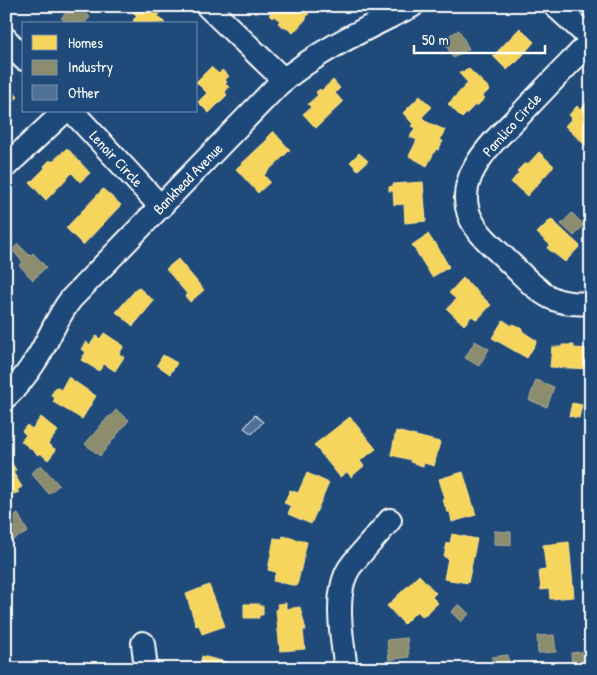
<svg xmlns="http://www.w3.org/2000/svg" width="597" height="675" font-family="'Patrick Hand',sans-serif">
	<style>
		.homes { fill: #f6d55c; stroke: #f9e28d }
		.industry { fill: #8c8c6e; stroke: #aeae9a }
		.building { fill: #507197; stroke: #fff }
		.lines { fill: none; stroke-linecap: round; stroke-linejoin: round }
		.minor-casing { stroke: #fff; stroke-width: 26 }
		.minor { stroke: #1f4a7a; stroke-width: 22 }
		.labels { text-anchor: middle; stroke-width: 5; stroke-linejoin: round; paint-order: stroke }
		.street-label { font-size: 15px; fill: #fff; stroke: #1f4a7a }
	</style>
	<rect width="100%" height="100%" fill="#1f4a7a"/>
	<filter id="ink" filterUnits="userSpaceOnUse"><feTurbulence type="fractalNoise" baseFrequency=".02" numOctaves="2"/><feDisplacementMap in="SourceGraphic" scale="10" xChannelSelector="R" yChannelSelector="G"/><feConvolveMatrix kernelMatrix="1 2 1 2 8 2 1 2 1" color-interpolation-filters="sRGB"/></filter>
	<g filter="url(#ink)">
		<path class="homes" d="M 136,6 L 148,6 L 153,11 L 156,7 L 161,12 L 158,16 L 165,23 L 136,24 L 133,20 L 137,16 L 132,11 Z
			M 273,6 L 295,6 L 302,13 L 305,10 L 309,14 L 306,17 L 307,18 L 293,33 L 284,26 L 283,27 L 278,23 L 280,21 L 274,16 L 272,18 L 269,15 L 271,13 L 269,11 Z
			M 520,28 L 534,42 L 516,63 L 515,62 L 507,70 L 493,56 Z
			M 211,67 L 219,74 L 222,70 L 229,76 L 225,80 L 227,82 L 225,84 L 229,87 L 225,92 L 227,95 L 209,113 L 198,102 L 207,93 L 196,82 Z
			M 468,68 L 490,89 L 483,96 L 485,98 L 477,106 L 475,105 L 462,118 L 448,104 L 468,83 L 459,73 L 462,71 L 464,72 Z
			M 333,80 L 340,88 L 335,93 L 343,102 L 316,128 L 303,114 L 311,107 L 308,104 L 318,95 L 316,92 L 320,89 L 321,91 Z
			M 6,83 L 18,97 L 6,108 Z
			M 420,96 L 432,107 L 422,117 L 427,122 L 445,130 L 440,140 L 443,141 L 438,150 L 436,149 L 427,166 L 409,156 L 417,140 L 410,137 L 415,128 L 411,126 L 413,124 L 403,113 Z
			M 591,98 L 591,142 L 586,146 L 565,126 L 572,118 L 569,115 L 577,106 L 580,109 Z
			M 273,131 L 290,150 L 264,175 L 270,182 L 258,193 L 236,169 L 268,139 L 267,137 Z
			M 67,148 L 90,173 L 80,182 L 72,173 L 46,200 L 30,183 L 45,168 L 44,166 L 50,160 L 52,162 Z
			M 539,152 L 554,166 L 527,196 L 511,182 L 519,173 L 517,171 L 525,163 L 527,165 Z
			M 359,153 L 368,161 L 358,170 L 350,162 Z
			M 423,182 L 426,221 L 405,223 L 404,204 L 394,205 L 393,191 L 389,191 L 389,187 L 393,186 L 393,184 Z
			M 103,189 L 121,205 L 83,245 L 66,228 Z
			M 551,219 L 580,246 L 565,262 L 547,248 L 550,245 L 537,233 Z
			M 6,231 L 13,237 L 8,242 L 10,244 L 7,247 Z
			M 428,234 L 434,243 L 435,242 L 449,267 L 432,277 L 412,245 Z
			M 178,259 L 204,290 L 190,302 L 185,296 L 187,294 L 166,269 Z
			M 463,278 L 491,305 L 477,320 L 472,316 L 464,325 L 447,309 L 456,299 L 449,293 Z
			M 138,287 L 154,301 L 133,326 L 116,312 Z
			M 503,320 L 512,326 L 513,324 L 523,329 L 522,331 L 537,341 L 527,358 L 492,338 Z
			M 104,333 L 124,346 L 119,354 L 124,357 L 115,371 L 104,364 L 99,371 L 81,360 L 86,352 L 81,349 L 86,342 L 90,345 L 96,336 L 100,339 Z
			M 562,345 L 574,345 L 574,348 L 591,349 L 590,369 L 550,367 L 552,347 L 562,347 Z
			M 163,355 L 177,363 L 170,374 L 157,365 Z
			M 68,377 L 96,396 L 82,419 L 53,402 L 55,398 L 51,395 L 56,387 L 61,390 Z
			M 572,403 L 582,405 L 579,418 L 569,416 Z
			M 41,417 L 58,431 L 48,444 L 56,450 L 48,460 L 40,453 L 38,455 L 21,441 L 26,435 L 22,431 L 27,425 L 32,429 Z
			M 350,417 L 376,449 L 360,461 L 364,466 L 351,477 L 347,472 L 340,477 L 314,445 Z
			M 396,431 L 440,442 L 434,466 L 424,463 L 423,466 L 410,462 L 411,460 L 391,455 Z
			M 6,454 L 16,470 L 13,472 L 22,487 L 17,490 L 19,492 L 14,494 L 13,492 L 6,497 Z
			M 463,472 L 476,515 L 452,522 L 450,512 L 447,512 L 443,500 L 445,499 L 439,479 Z
			M 307,473 L 329,483 L 311,524 L 288,514 L 291,506 L 284,503 L 290,490 L 298,493 Z
			M 452,534 L 477,539 L 468,583 L 444,579 L 448,558 L 444,557 L 447,543 L 450,543 Z
			M 283,536 L 307,542 L 297,586 L 273,581 L 276,572 L 268,570 L 274,538 L 282,539 Z
			M 569,542 L 574,597 L 550,599 L 549,589 L 541,590 L 539,571 L 546,570 L 543,545 Z
			M 419,575 L 436,593 L 432,597 L 438,603 L 423,617 L 417,611 L 404,624 L 387,606 Z
			M 209,585 L 225,626 L 202,634 L 199,625 L 196,626 L 186,594 Z
			M 286,603 L 286,609 L 300,607 L 306,630 L 303,630 L 305,649 L 280,651 L 276,610 L 278,609 L 277,604 Z
			M 244,604 L 259,604 L 259,606 L 263,606 L 263,615 L 259,615 L 259,618 L 244,618 Z
			M 202,656 L 226,662 L 225,669 L 199,669 Z"/>
		<path class="industry" d="M 73,6 L 79,6 L 90,17 L 84,24 L 68,24 L 61,18 Z
			M 336,6 L 346,6 L 341,11 Z
			M 459,30 L 469,49 L 453,58 L 443,39 Z
			M 572,213 L 584,225 L 574,236 L 561,224 Z
			M 18,244 L 30,256 L 33,253 L 46,267 L 33,280 L 19,265 L 23,262 L 12,250 Z
			M 475,341 L 489,349 L 479,366 L 465,358 Z
			M 536,380 L 554,387 L 547,407 L 529,400 Z
			M 116,410 L 129,420 L 100,456 L 85,444 L 109,416 L 110,417 Z
			M 41,465 L 59,485 L 49,494 L 31,473 Z
			M 18,514 L 28,532 L 10,541 L 6,535 L 6,520 Z
			M 494,531 L 511,532 L 511,545 L 494,544 Z
			M 459,604 L 469,614 L 461,622 L 451,612 Z
			M 554,635 L 556,652 L 538,653 L 537,636 Z
			M 407,638 L 409,657 L 389,660 L 387,640 Z
			M 590,651 L 591,666 L 572,668 L 571,653 Z
			M 508,655 L 510,669 L 493,669 L 492,657 Z"/>
		<path class="building" d="M 255,415 L 263,422 L 252,434 L 244,428 Z"/>
		<g class="lines">
			<defs>
				<path id="minor" d="M 207,6 L 284,80
					M 555,6 L 591,39
					M 6,39 L 24,59
					M 591,41 C 567,66 543,90 520,115 C 504,131 486,147 475,167 C 468,179 464,193 467,207 C 471,230 494,247 510,263 C 538,290 549,307 591,303
					M 72,111 L 161,207
					M 6,166 L 65,111
					M 6,397 C 18,386 27,374 36,360 C 49,340 56,318 71,299 L 279,84 C 319,50 365,29 412,6
					M 143,643 L 146,669
					M 346,669 C 342,640 333,592 350,567 C 362,551 377,536 390,520"/>
			</defs>
			<use href="#minor" class="minor-casing"/>
			<use href="#minor" class="minor"/>
		</g>
	</g>
	<g class="labels">
		<g class="street-label">
			<text transform="translate(512 125) rotate(-48)" y="5">Pamlico Circle</text>
			<text transform="translate(116 159) rotate(47)" y="5">Lenoir Circle</text>
			<text transform="translate(188 179) rotate(-46)" y="5">Bankhead Avenue</text>
		</g>
	</g>
	<rect width="597" height="675" fill="none" stroke="#1f4a7a" stroke-width="25"/>
	<rect x="12" y="12" width="572" height="650" fill="none" stroke="#fff" stroke-width="2" filter="url(#ink)"/>
	<rect x="22" y="22" width="175" height="90" fill="#1f4a7a" stroke="#7992af"/>
	<rect x="32" y="35" width="25" height="15" fill="#f6d55c" stroke="#7992af"/>
	<text x="68" y="48" font-size="15" fill="#ffffff">Homes</text>
	<rect x="32" y="60" width="25" height="15" fill="#8c8c6e" stroke="#7992af"/>
	<text x="68" y="72" font-size="15" fill="#ffffff">Industry</text>
	<rect x="32" y="85" width="25" height="15" fill="#507197" stroke="#7992af"/>
	<text x="68" y="98" font-size="15" fill="#ffffff">Other</text>
	<path d="M414 45v8h131v-8" fill="none" stroke="#ffffff" stroke-width="2.5"/>
	<text x="422" y="45" font-size="15" fill="#ffffff" stroke="#1f4a7a" stroke-width="4" paint-order="stroke">50 m</text>
</svg>
